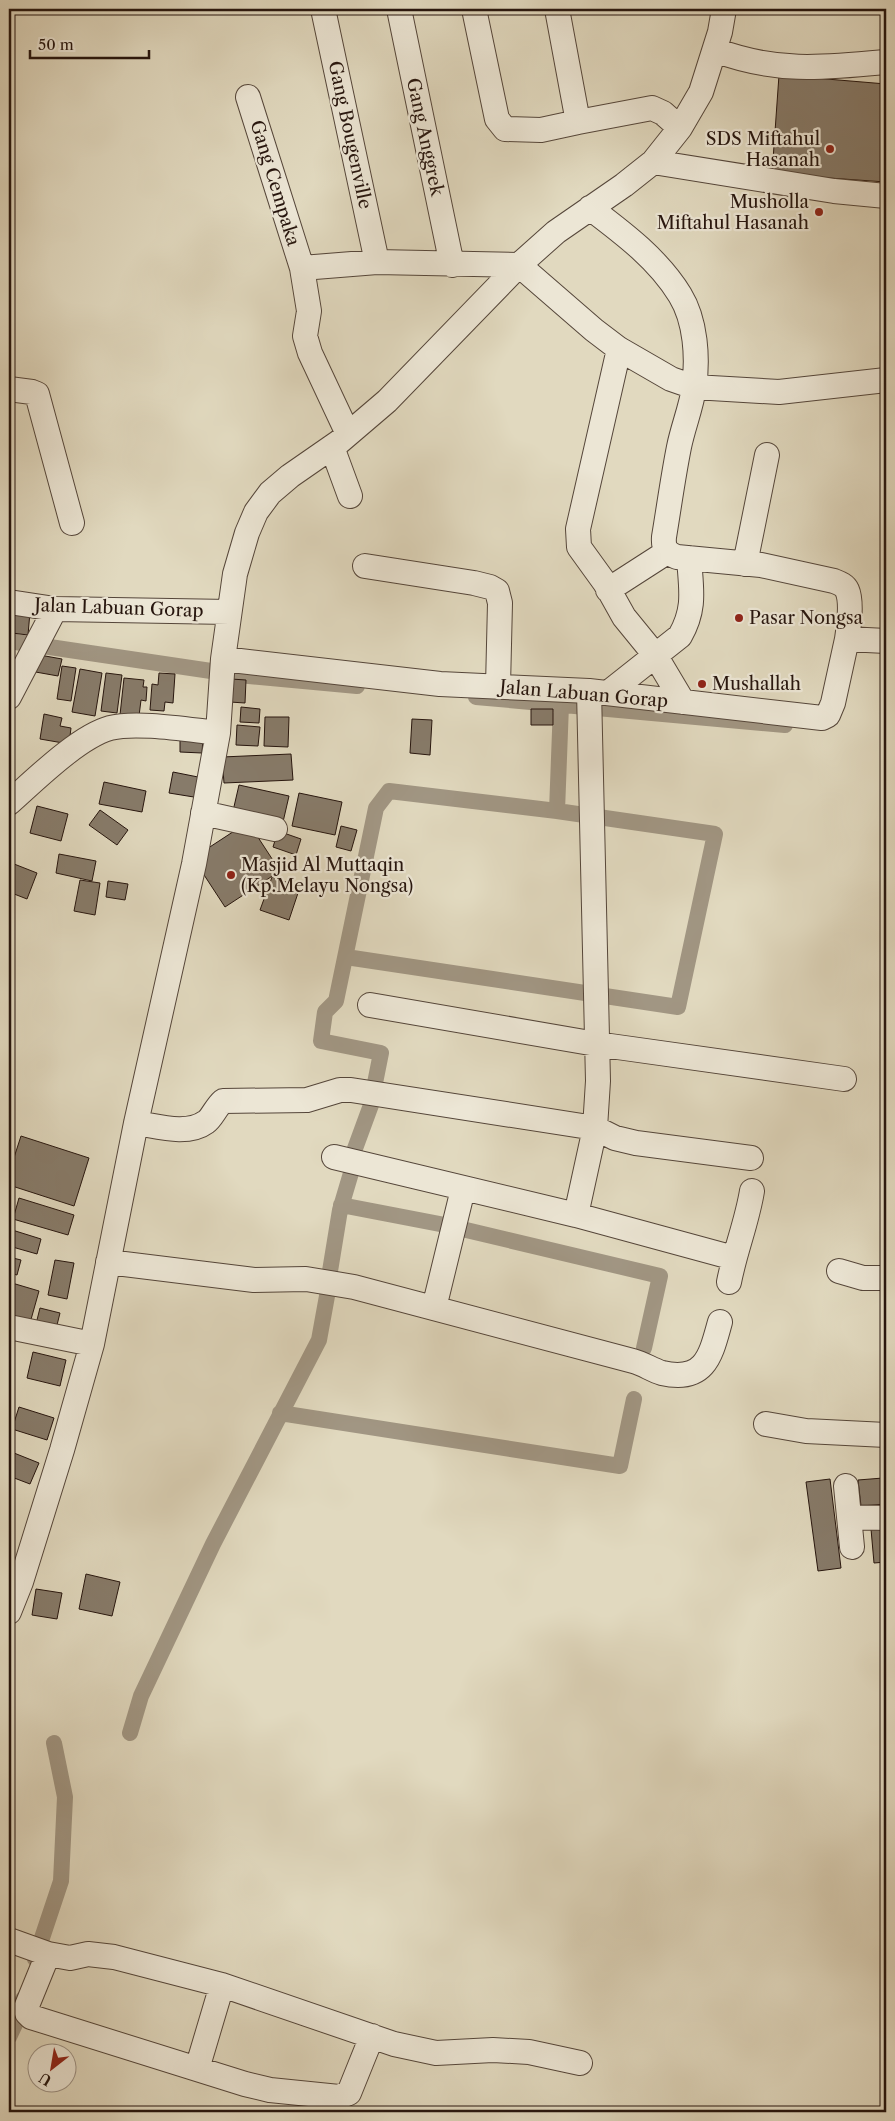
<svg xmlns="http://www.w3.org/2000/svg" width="895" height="2121" font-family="'Libre Caslon Text',serif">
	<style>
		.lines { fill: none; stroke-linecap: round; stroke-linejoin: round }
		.canal { stroke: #a19683; stroke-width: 16 }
		.building { fill: #877b6a; stroke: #26150e }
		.minor-casing { stroke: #55463a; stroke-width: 26 }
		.minor { stroke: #ece6d5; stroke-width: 24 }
		.poi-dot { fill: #8f2418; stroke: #ece6d5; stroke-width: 2 }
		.labels { text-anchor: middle; stroke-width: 4.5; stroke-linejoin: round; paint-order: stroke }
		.street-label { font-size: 18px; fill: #26150e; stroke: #ece6d5 }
		.poi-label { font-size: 18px; fill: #26150e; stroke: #ece6d5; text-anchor: start }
	</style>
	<rect width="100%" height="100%" fill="#e1d9bf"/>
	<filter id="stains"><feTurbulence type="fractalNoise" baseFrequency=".004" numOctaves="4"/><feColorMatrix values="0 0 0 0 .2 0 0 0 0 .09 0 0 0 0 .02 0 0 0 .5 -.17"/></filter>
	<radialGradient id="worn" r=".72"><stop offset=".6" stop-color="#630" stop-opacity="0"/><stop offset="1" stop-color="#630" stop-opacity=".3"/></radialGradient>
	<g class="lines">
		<path class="canal" d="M 9,641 L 238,675 L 357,686
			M 476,697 L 785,725
			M 346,957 L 678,1007 L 715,834 L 557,811
			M 375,1083 L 381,1053 L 321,1041 L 325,1012 L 336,1001 L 376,808 L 389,791 L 557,811 L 561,705
			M 353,1154 L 371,1105
			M 341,1205 L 445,1225
			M 462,1229 L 660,1276 L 644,1348
			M 330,1271 L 340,1210 L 351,1173
			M 280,1413 L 620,1466 L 634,1399
			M 130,1733 L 141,1696 L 213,1544 L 319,1340 L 327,1296
			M 35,1959 L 61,1881 L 65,1797 L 54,1743
			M 9,2037 L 17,2020 L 23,1999"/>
	</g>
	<path class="building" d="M 779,75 L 886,84 L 886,182 L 772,174 Z
		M 15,611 L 30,612 L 28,635 L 12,633 L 13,625 L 9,625 L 9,619 L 14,620 Z
		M 34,654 L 62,659 L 58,676 L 30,671 Z
		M 62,666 L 76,668 L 71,701 L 57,699 Z
		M 80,669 L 102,673 L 95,716 L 72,712 Z
		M 106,673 L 122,675 L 117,713 L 101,711 Z
		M 159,673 L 175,674 L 173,703 L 165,702 L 164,711 L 150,710 L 152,684 L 158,685 Z
		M 124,678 L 144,680 L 143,687 L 147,687 L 146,701 L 141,700 L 138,724 L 120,715 Z
		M 231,679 L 246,680 L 245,703 L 230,702 Z
		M 241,707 L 260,709 L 259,723 L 240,722 Z
		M 531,709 L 553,709 L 553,725 L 531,725 Z
		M 44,714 L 62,718 L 60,726 L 71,728 L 69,744 L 40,739 Z
		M 265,717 L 289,717 L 288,747 L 264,746 Z
		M 412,719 L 432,720 L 430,755 L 410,753 Z
		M 237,725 L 260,727 L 258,746 L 236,745 Z
		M 180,737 L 203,738 L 202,753 L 180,752 Z
		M 291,754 L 293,780 L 224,783 L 222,757 Z
		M 173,772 L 203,778 L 200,798 L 169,793 Z
		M 104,782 L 146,791 L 142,812 L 99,804 Z
		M 239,785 L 289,796 L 283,822 L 233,811 Z
		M 299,793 L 342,802 L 335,835 L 292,826 Z
		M 37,806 L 68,814 L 61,841 L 30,833 Z
		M 100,810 L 128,830 L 117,845 L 89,825 Z
		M 248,822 L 280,871 L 225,907 L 193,858 Z
		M 341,826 L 357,830 L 351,851 L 336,847 Z
		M 278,831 L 301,839 L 296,855 L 273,847 Z
		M 59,854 L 96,861 L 92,881 L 56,873 Z
		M 9,862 L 37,873 L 27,899 L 9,892 Z
		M 272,877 L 300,887 L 289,920 L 260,910 Z
		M 80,880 L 100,883 L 95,915 L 74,911 Z
		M 108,881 L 128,884 L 125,900 L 106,897 Z
		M 21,1136 L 89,1158 L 74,1206 L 9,1185 L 9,1173 Z
		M 19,1198 L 74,1215 L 68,1235 L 13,1219 Z
		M 9,1229 L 41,1239 L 37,1254 L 9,1246 Z
		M 9,1257 L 21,1260 L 17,1275 L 9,1273 Z
		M 55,1260 L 74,1263 L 67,1299 L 48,1295 Z
		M 12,1283 L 39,1291 L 30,1323 L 9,1316 L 9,1295 Z
		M 40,1308 L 60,1313 L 56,1329 L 36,1324 Z
		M 33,1352 L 66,1360 L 60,1386 L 27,1378 Z
		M 19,1407 L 54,1418 L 47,1440 L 12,1429 Z
		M 9,1451 L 39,1463 L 30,1484 L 9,1476 Z
		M 883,1478 L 886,1504 L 861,1506 L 858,1480 Z
		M 830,1479 L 841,1568 L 818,1571 L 806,1482 Z
		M 886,1528 L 886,1562 L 874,1563 L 871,1529 Z
		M 86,1574 L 120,1582 L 112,1616 L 79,1609 Z
		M 36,1589 L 62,1593 L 57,1619 L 32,1615 Z"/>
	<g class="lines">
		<defs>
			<path id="minor" d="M 323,9 L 377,262
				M 399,9 L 452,265
				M 474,9 L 497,119 L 505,129 L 541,130 L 578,122
				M 557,9 L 578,122 L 652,108 L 663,113 L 680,128
				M 715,50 C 776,73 823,68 886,62
				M 248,97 L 302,268 L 309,311 L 305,336 L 310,353 L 348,434
				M 653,162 L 834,191 L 886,196
				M 590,208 C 623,233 658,259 680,295 C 696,321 698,358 694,388 C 691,408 683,427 679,447 C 673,477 669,507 664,537 C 663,549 667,553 677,557 L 761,565 L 834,581 C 839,583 845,585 847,590 C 852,601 849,626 847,639
				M 302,268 L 377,262 L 519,265 L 594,330 L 619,349 L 671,379 L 694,387 L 779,392 L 886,380
				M 619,349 L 578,529 L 579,547 L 605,583 L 624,617 L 655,655 L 683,702
				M 9,389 L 32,392 L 37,394 L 72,523
				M 332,447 L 350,496
				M 745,564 L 767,455
				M 365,566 L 474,583 L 490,587 L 497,591 L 500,603 L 498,686
				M 608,590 L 667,552
				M 9,602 L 55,609 L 229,612
				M 223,659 L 440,684 L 589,691 L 822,718 L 828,715 L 833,703 L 847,639 L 886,641
				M 608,693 L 680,636 C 696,608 691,589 689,558
				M 9,697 L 55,609
				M 9,803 C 35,780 78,737 110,728 C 137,721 189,730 218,733
				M 203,813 L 275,829
				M 370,1005 L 596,1044 L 844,1079
				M 136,1123 C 157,1126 187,1136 206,1122 C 212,1118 216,1107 223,1101 L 307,1100 L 340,1090 L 351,1090 L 595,1128 L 615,1138 L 636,1143 L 751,1158
				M 334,1157 L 576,1215 L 734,1258
				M 576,1215 L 595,1128 L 598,1081 L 589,691
				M 108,1262 L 254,1280 L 306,1279 L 354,1287 L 633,1361 C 644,1364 652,1370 662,1373 C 706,1383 711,1354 720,1322
				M 839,1271 L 863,1278 L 886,1278
				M 729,1282 C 735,1251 747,1222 752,1191
				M 434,1308 L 463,1189
				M 9,1327 L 92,1344
				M 766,1424 L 806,1431 L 886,1435
				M 846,1486 L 852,1547
				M 850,1517 L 886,1518
				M 9,1612 L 21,1582 L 62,1450 L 92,1344 L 136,1123 L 194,864 L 218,733 L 223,659 L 235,574 L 247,533 L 256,512 L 270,493 L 290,476 L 339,442 L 387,401 L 519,265 L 556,232 L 624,185 L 653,162 L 680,128 L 701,92 L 720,32 L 724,9
				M 9,1940 L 48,1954 L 70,1958 L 88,1954 L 114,1957 L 222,1985 L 394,2044 L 436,2053 L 493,2050 L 529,2052 L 580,2063
				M 48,1954 L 26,2008 L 27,2013 L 31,2017 L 245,2084 L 270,2090 L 339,2097 L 349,2093 L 372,2036
				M 197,2069 L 222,1985"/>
		</defs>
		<use href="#minor" class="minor-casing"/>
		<use href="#minor" class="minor"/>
	</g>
	<g class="poi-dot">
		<circle cx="830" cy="149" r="5"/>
		<circle cx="819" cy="212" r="5"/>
		<circle cx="739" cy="618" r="5"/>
		<circle cx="702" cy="684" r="5"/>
		<circle cx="231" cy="875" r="5"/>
	</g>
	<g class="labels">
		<g class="street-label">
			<text transform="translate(350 135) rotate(78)" y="6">Gang Bougenville</text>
			<text transform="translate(425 137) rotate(78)" y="6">Gang Anggrek</text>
			<text transform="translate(275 183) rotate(73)" y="6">Gang Cempaka</text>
			<text transform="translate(119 608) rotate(2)" y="6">Jalan Labuan Gorap</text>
			<text transform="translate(584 694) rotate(5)" y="6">Jalan Labuan Gorap</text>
		</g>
		<g class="poi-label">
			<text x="820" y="145" text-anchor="end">SDS Miftahul<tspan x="820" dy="21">Hasanah</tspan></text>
			<text x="809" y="208" text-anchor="end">Musholla<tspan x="809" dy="21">Miftahul Hasanah</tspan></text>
			<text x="749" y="624">Pasar Nongsa</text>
			<text x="712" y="690">Mushallah</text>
			<text x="241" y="871">Masjid Al Muttaqin<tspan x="241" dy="21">(Kp.Melayu Nongsa)</tspan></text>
		</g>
	</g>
	<rect width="895" height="2121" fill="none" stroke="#e1d9bf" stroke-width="30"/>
	<rect x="10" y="10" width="875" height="2101" fill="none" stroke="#26150e" stroke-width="2.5"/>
	<rect x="15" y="15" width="865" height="2091" fill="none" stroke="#26150e"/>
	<g transform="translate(52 2068) rotate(211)"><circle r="24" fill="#ece6d5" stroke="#9d9285"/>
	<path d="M0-4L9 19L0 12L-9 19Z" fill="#8f2418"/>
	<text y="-8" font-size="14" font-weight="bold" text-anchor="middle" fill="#26150e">U</text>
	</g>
	<path d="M30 50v8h119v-8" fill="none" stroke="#26150e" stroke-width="2.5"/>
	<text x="38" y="50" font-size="15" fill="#26150e" stroke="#ece6d5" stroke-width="4" paint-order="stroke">50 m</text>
	<rect width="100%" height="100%" filter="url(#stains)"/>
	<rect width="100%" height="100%" fill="url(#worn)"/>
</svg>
